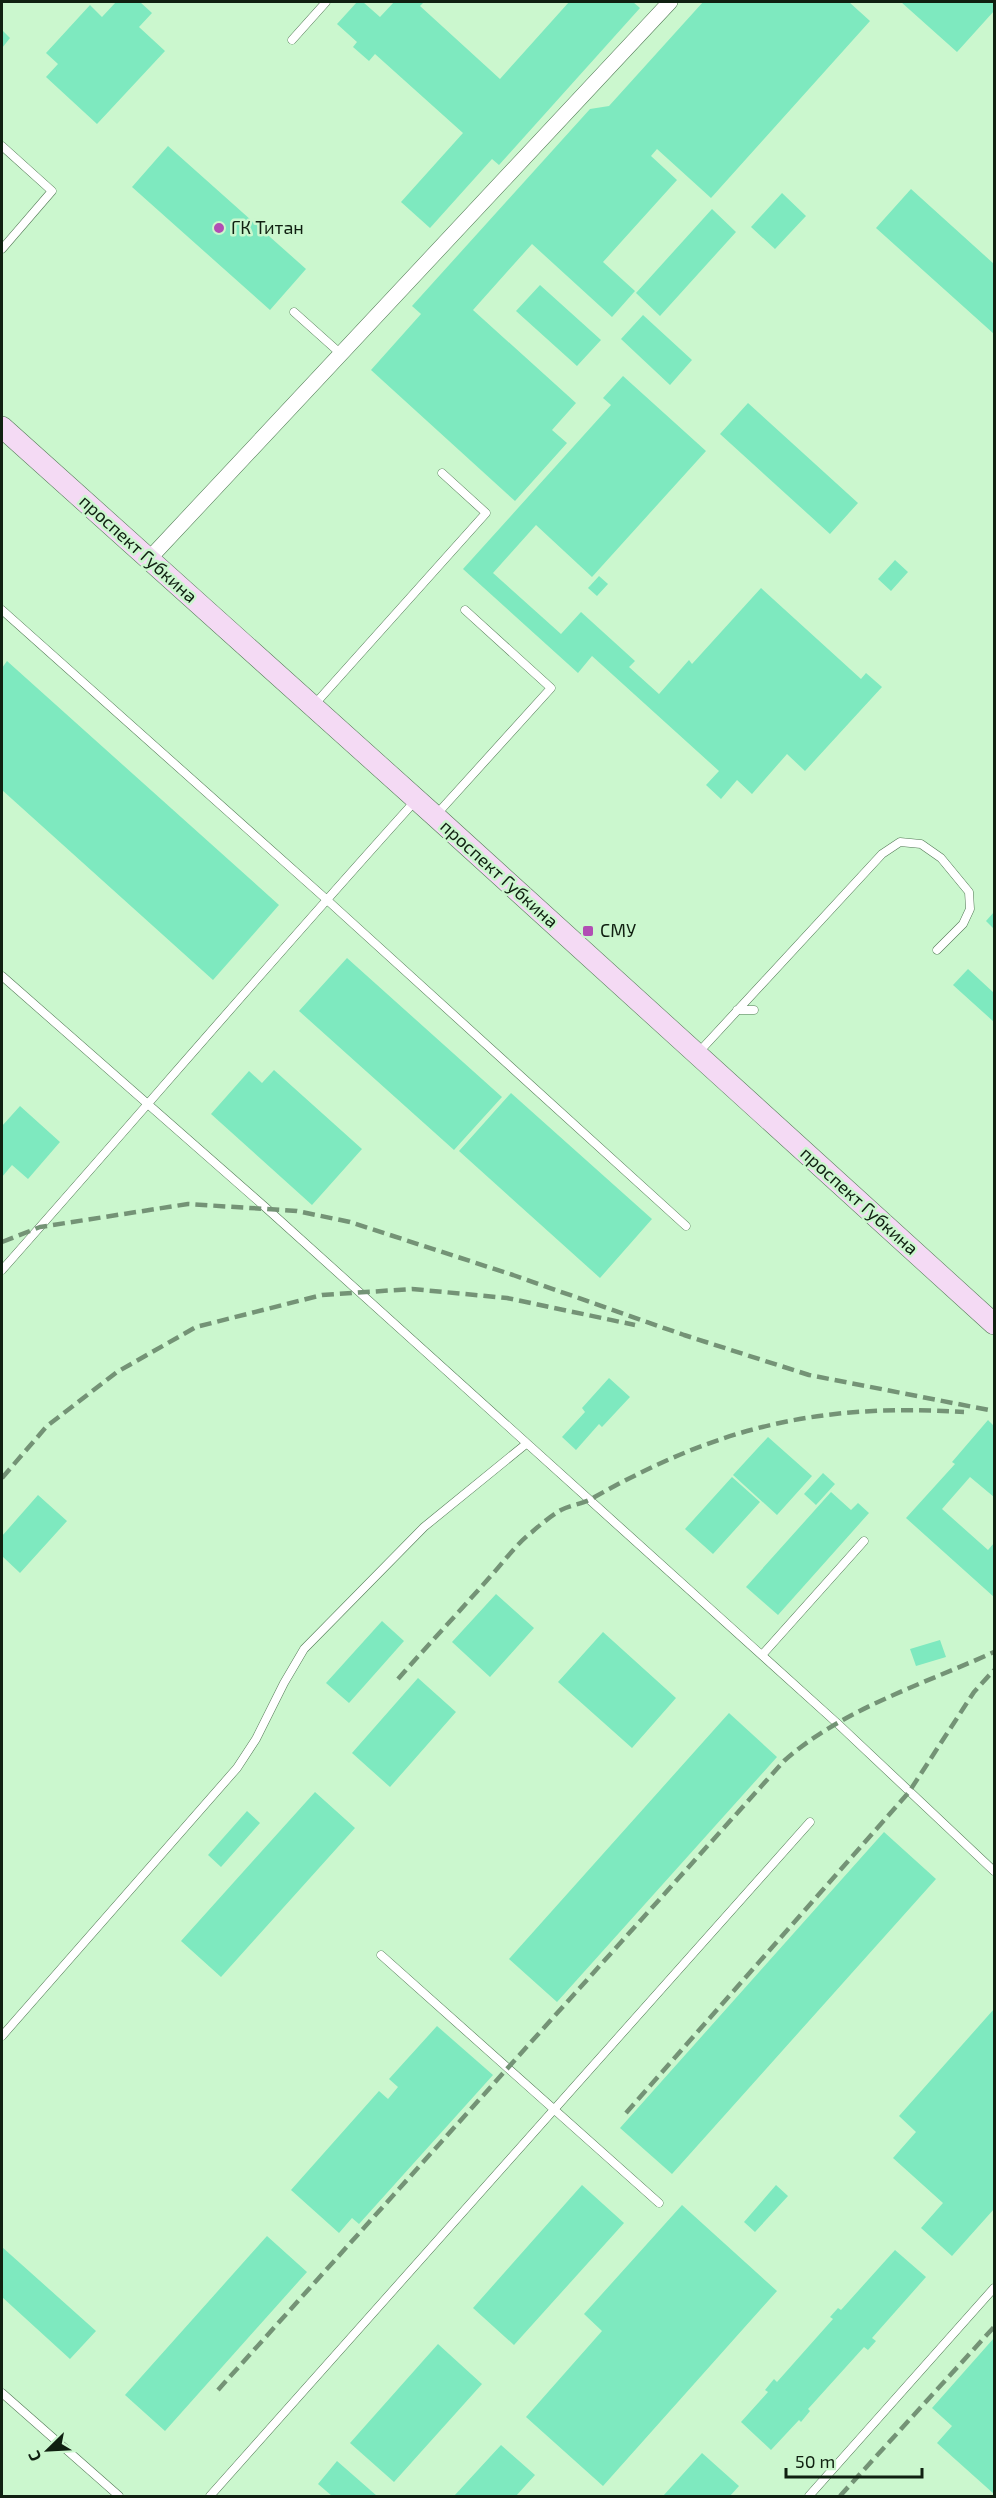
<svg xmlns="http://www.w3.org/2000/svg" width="996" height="2498" font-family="'Exo 2',sans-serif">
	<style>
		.building { fill: #7ee9bf }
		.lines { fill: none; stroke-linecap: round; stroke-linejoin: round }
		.lane-casing { stroke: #517854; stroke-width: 9 }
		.street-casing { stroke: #517854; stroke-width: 16 }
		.secondary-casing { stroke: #517854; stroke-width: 22 }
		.lane { stroke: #fff; stroke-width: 8 }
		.street { stroke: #fff; stroke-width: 15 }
		.secondary { stroke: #f4daf4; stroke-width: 21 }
		.rail { stroke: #749376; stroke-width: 4.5; stroke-dasharray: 12 6; stroke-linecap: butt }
		.poi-dot { fill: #b14eb4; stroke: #cbf7ce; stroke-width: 2 }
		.labels { text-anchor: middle; stroke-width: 5; stroke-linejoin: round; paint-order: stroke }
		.poi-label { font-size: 18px; fill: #102011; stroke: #cbf7ce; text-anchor: start }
		.street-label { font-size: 18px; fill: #102011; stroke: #cbf7ce }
	</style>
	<rect width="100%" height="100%" fill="#cbf7ce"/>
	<path class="building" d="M 116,2 L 140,2 L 152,13 L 139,27 L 165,51 L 97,124 L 46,77 L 58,64 L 46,53 L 90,5 L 102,17 Z
		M 357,2 L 363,2 L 380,17 L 394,2 L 424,2 L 420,6 L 500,79 L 569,2 L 633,2 L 640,8 L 499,165 L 492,159 L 430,228 L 401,202 L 463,133 L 375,54 L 369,61 L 353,47 L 357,42 L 337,24 Z
		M 703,2 L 849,2 L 870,21 L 711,198 L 657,149 L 651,156 L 677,180 L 603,262 L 635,291 L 612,317 L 532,244 L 473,310 L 576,403 L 552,430 L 567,443 L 515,501 L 371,370 L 421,314 L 412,306 L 590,109 L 609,106 Z
		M 901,2 L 994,2 L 994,11 L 957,52 Z
		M 2,30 L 10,38 L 2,48 Z
		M 168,146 L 306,269 L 270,310 L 132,187 Z
		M 911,189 L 994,264 L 994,334 L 876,228 Z
		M 782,193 L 806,216 L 775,249 L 751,227 Z
		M 712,209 L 736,232 L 660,316 L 636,293 Z
		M 540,285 L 601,340 L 577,366 L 516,311 Z
		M 643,315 L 692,360 L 670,385 L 621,339 Z
		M 623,376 L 706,451 L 592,577 L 536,525 L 493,573 L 561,634 L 581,612 L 635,661 L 629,667 L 659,694 L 689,660 L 692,664 L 761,588 L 861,679 L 866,673 L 882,687 L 805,771 L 787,754 L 752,794 L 737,780 L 721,799 L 706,785 L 719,771 L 592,656 L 578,673 L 463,569 L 611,405 L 603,398 Z
		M 748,403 L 858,503 L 830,534 L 720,434 Z
		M 895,560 L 908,572 L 891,591 L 878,579 Z
		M 599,576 L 608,584 L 597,596 L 588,588 Z
		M 7,661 L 279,905 L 213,980 L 2,790 L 2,668 Z
		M 994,912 L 994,929 L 986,921 Z
		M 347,958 L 502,1097 L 454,1150 L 299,1011 Z
		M 968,969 L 994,993 L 994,1022 L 953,985 Z
		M 274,1070 L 362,1149 L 312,1205 L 211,1114 L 249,1071 L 262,1083 Z
		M 511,1093 L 652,1219 L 600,1278 L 459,1151 Z
		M 20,1106 L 60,1142 L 28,1179 L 12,1165 L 2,1177 L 2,1126 Z
		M 609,1378 L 630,1397 L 602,1427 L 599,1424 L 576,1450 L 562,1437 L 585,1412 L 582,1408 Z
		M 988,1420 L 994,1426 L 994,1497 L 970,1477 L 942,1509 L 988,1550 L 994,1543 L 994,1597 L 906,1518 L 955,1464 L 952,1462 Z
		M 768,1437 L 812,1476 L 777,1515 L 733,1475 Z
		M 823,1473 L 835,1484 L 816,1505 L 804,1494 Z
		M 732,1477 L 760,1502 L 713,1554 L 685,1529 Z
		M 831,1492 L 851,1510 L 858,1503 L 869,1513 L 778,1615 L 746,1587 Z
		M 38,1495 L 67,1521 L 20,1573 L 2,1556 L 2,1536 Z
		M 496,1594 L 534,1628 L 490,1677 L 452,1642 Z
		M 382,1621 L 404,1641 L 349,1703 L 326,1683 Z
		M 603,1632 L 676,1698 L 632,1748 L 558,1682 Z
		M 940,1640 L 946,1657 L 916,1666 L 910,1649 Z
		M 418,1678 L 456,1712 L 390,1787 L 352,1753 Z
		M 729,1713 L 777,1757 L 557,2002 L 509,1959 Z
		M 315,1792 L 355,1828 L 221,1977 L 181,1941 Z
		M 247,1811 L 260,1823 L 221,1867 L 208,1855 Z
		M 884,1832 L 936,1879 L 672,2174 L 620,2128 Z
		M 994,2009 L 994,2209 L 952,2256 L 921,2228 L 943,2203 L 893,2158 L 916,2132 L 899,2116 Z
		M 437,2026 L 493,2075 L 359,2224 L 352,2218 L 339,2233 L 291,2190 L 379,2091 L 388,2099 L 398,2087 L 389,2079 Z
		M 582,2185 L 624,2223 L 514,2345 L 473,2308 Z
		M 776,2185 L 788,2196 L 755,2232 L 744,2222 Z
		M 682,2205 L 777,2291 L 603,2486 L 526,2417 L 602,2331 L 584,2314 Z
		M 267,2236 L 307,2272 L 165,2431 L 125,2395 Z
		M 2,2247 L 96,2331 L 70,2359 L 2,2297 Z
		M 895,2250 L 926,2277 L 872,2338 L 876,2341 L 868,2350 L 864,2347 L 808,2409 L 810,2411 L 801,2422 L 799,2420 L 771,2450 L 741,2422 L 768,2392 L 765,2390 L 774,2379 L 777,2382 L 833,2319 L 830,2317 L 838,2308 L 841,2310 Z
		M 994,2338 L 994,2494 L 937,2443 L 952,2426 L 932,2408 Z
		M 438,2344 L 482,2384 L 394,2482 L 350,2443 Z
		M 501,2445 L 535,2475 L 516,2496 L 454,2496 Z
		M 702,2453 L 739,2486 L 730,2496 L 663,2496 Z
		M 337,2461 L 377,2496 L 332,2496 L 318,2484 Z"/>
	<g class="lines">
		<defs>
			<path id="lane" d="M 292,40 L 326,2
				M 2,146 L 52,191 L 2,249
				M 294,312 L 341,354
				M 2,610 L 326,899 L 686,1226
				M 314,705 L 486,513 L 442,473
				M 436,815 L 551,688 L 465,610
				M 2,976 L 265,1207 L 838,1724 L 994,1871
				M 737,1010 L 754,1010
				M 698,1053 L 882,854 L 900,842 L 921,844 L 941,858 L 969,892 L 970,909 L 963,924 L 937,950
				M 2,1270 C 140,1114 276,955 416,800
				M 762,1655 L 864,1541
				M 381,1955 L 659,2203
				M 2,2036 L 237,1768 L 256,1739 L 284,1683 L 304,1649 L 424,1527 L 526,1444
				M 2,2393 L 119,2496
				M 210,2496 L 810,1822
				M 809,2496 L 994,2288"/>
			<path id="street" d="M 149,559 L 670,2"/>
			<path id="secondary" d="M 2,427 L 435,816 L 994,1324"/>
		</defs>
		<use href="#lane" class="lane-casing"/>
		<use href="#street" class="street-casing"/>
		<use href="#secondary" class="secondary-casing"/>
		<use href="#lane" class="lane"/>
		<use href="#street" class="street"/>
		<use href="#secondary" class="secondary"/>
		<path class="rail" d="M 2,1242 L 40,1227 L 188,1204 L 297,1211 L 350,1222 L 513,1275 L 684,1335 L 809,1375 L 994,1411
			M 2,1478 L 47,1426 L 117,1372 L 196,1327 L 322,1295 L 412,1289 L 507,1298 L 635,1325
			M 398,1679 C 428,1645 459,1612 489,1578 C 503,1563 516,1544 532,1532 C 541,1524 551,1516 561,1510 C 571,1505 582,1504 591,1499 C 718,1427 817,1403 964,1412
			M 626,2113 L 909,1792 L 974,1692 L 994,1670
			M 218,2390 L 784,1761 C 842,1709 924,1684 994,1652
			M 840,2496 L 994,2327"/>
	</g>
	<g class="poi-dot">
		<circle cx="219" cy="228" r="6"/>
		<rect x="582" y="925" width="12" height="12" rx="3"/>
	</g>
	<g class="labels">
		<g class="poi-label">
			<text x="231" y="234">ГК Титан</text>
			<text x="600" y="937">СМУ</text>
		</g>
		<g class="street-label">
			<text transform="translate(138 549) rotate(42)" y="6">проспект Губкина</text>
			<text transform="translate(499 874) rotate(42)" y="6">проспект Губкина</text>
			<text transform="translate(859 1201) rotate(42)" y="6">проспект Губкина</text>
		</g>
	</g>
	<rect width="996" height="2498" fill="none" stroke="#102011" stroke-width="6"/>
	<g transform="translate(48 2450) rotate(246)" stroke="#cbf7ce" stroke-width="4.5" paint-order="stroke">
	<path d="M0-4.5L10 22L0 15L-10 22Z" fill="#102011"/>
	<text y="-9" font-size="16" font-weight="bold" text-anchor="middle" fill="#102011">С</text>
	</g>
	<path d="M786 2468v9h136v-9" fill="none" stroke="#102011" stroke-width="3"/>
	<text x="795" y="2468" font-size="18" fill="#102011" stroke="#cbf7ce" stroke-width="4.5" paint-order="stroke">50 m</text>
</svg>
